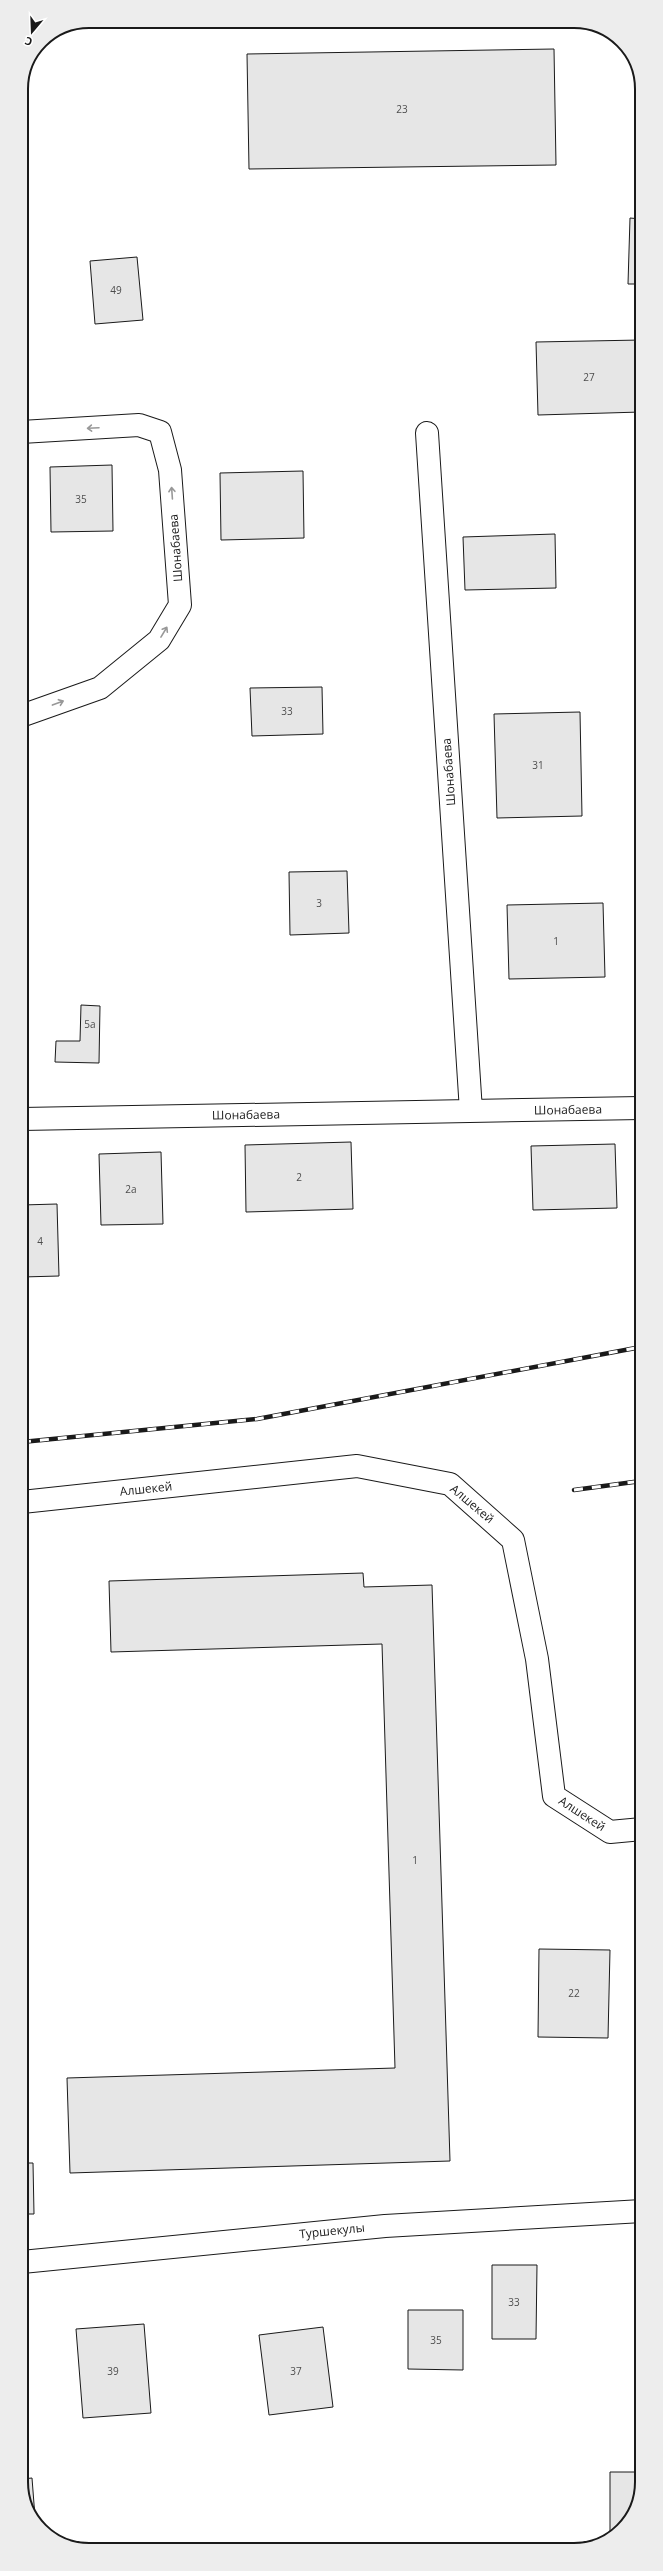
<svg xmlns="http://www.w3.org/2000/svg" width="663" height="2571" font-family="'Open Sans',sans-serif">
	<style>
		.building { fill: #e6e6e6; stroke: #1a1a1a }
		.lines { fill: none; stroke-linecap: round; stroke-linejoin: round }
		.minor-casing { stroke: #1a1a1a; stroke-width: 24 }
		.minor { stroke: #fff; stroke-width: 22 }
		.rail-casing { stroke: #1a1a1a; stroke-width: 4.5 }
		.rail { stroke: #fff; stroke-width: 3; stroke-dasharray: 9; stroke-linecap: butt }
		.oneway { stroke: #989898 }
		.labels { text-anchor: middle; stroke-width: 3; stroke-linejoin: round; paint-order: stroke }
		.number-label { font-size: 10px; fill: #4d4d4d }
		.street-label { font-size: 12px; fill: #1a1a1a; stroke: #fff }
		.rim { fill: none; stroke: #1a1a1a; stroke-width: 2 }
	</style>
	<rect width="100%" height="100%" fill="#fff"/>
	<path class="building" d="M 554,49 L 556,165 L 249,169 L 247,54 Z
		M 630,218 L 641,219 L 641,284 L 628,284 Z
		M 137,257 L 143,320 L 95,324 L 90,261 Z
		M 641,340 L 641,412 L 538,415 L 536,342 Z
		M 112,465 L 113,531 L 51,532 L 50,467 Z
		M 303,471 L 304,538 L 221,540 L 220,473 Z
		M 555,534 L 556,588 L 465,590 L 463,537 Z
		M 322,687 L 323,734 L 252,736 L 250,688 Z
		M 580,712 L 582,816 L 497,818 L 494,714 Z
		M 347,871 L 349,933 L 290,935 L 289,872 Z
		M 603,903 L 605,977 L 509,979 L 507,905 Z
		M 81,1005 L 100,1006 L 99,1063 L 55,1062 L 56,1041 L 80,1041 Z
		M 351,1142 L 353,1209 L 246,1212 L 245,1145 Z
		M 615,1144 L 617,1208 L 533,1210 L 531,1146 Z
		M 161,1152 L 163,1224 L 101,1225 L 99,1154 Z
		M 57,1204 L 59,1276 L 22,1277 L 22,1205 Z
		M 363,1573 L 364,1587 L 432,1585 L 450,2161 L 70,2173 L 67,2078 L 395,2068 L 382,1644 L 111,1652 L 109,1581 Z
		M 539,1949 L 610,1950 L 608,2038 L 538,2037 Z
		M 22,2163 L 33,2163 L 34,2214 L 22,2214 Z
		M 492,2265 L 537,2265 L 536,2339 L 492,2339 Z
		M 408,2310 L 463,2310 L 463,2370 L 408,2369 Z
		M 144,2324 L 151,2413 L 83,2418 L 76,2329 Z
		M 323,2327 L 333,2407 L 269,2415 L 259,2335 Z
		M 610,2472 L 642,2472 L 642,2483 L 625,2527 L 610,2536 Z
		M 32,2478 L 35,2517 L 22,2495 L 22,2479 Z"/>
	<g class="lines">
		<defs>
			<path id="minor" d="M 21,432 L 139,425 L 160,432 L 170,470 L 180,605 L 159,640 L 100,688 L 21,716
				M 427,433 L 471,1111
				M 22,1119 L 641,1108
				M 22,1502 L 357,1466 L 450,1484 L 513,1540 L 537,1659 L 554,1796 L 610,1832 L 642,1829
				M 22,2262 L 385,2226 L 642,2211"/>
		</defs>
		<use href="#minor" class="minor-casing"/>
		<use href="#minor" class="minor"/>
		<defs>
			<path id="rail" d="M 22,1442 L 257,1419 L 641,1347
				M 574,1490 L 641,1481"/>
		</defs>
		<use href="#rail" class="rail-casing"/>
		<use href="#rail" class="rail"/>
	</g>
	<defs><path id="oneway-shaft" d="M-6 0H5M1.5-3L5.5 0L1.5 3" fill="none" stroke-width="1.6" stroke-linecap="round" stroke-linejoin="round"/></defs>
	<g class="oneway">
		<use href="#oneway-shaft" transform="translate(93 428) rotate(177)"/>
		<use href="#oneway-shaft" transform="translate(172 493) rotate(-94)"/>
		<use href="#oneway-shaft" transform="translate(164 632) rotate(-59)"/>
		<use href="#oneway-shaft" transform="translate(58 703) rotate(-20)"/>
	</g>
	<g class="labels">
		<g class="number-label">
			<text x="402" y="113">23</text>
			<text x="116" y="294">49</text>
			<text x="589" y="381">27</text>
			<text x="81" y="503">35</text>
			<text x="287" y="715">33</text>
			<text x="538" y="769">31</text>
			<text x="319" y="907">3</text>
			<text x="556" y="945">1</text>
			<text x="90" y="1028">5а</text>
			<text x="299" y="1181">2</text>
			<text x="131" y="1193">2а</text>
			<text x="40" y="1245">4</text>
			<text x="415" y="1864">1</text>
			<text x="574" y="1997">22</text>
			<text x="514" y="2306">33</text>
			<text x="436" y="2344">35</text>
			<text x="113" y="2375">39</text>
			<text x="296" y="2375">37</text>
		</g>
		<g class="street-label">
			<text transform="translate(176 548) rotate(-94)" y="4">Шонабаева</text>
			<text transform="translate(449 772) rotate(-94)" y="4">Шонабаева</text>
			<text transform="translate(568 1110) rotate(-1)" y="4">Шонабаева</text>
			<text transform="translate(246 1115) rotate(-1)" y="4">Шонабаева</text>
			<text transform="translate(146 1489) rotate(-6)" y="4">Алшекей</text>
			<text transform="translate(472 1504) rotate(40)" y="4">Алшекей</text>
			<text transform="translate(582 1814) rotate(33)" y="4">Алшекей</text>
			<text transform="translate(332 2231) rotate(-6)" y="4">Туршекулы</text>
		</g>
	</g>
	<path d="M0 0H663V2571H0ZM89 28H574A61 61 0 0 1 635 89V2482A61 61 0 0 1 574 2543H89A61 61 0 0 1 28 2482V89A61 61 0 0 1 89 28Z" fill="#ededed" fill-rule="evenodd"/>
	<path class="rim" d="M89 28H574A61 61 0 0 1 635 89V2482A61 61 0 0 1 574 2543H89A61 61 0 0 1 28 2482V89A61 61 0 0 1 89 28Z"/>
	<g transform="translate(32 32) rotate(199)" stroke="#ffffff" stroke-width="3" paint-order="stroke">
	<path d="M0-3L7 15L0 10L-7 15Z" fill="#1a1a1a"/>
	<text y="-6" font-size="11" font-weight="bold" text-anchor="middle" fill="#1a1a1a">С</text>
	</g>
</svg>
